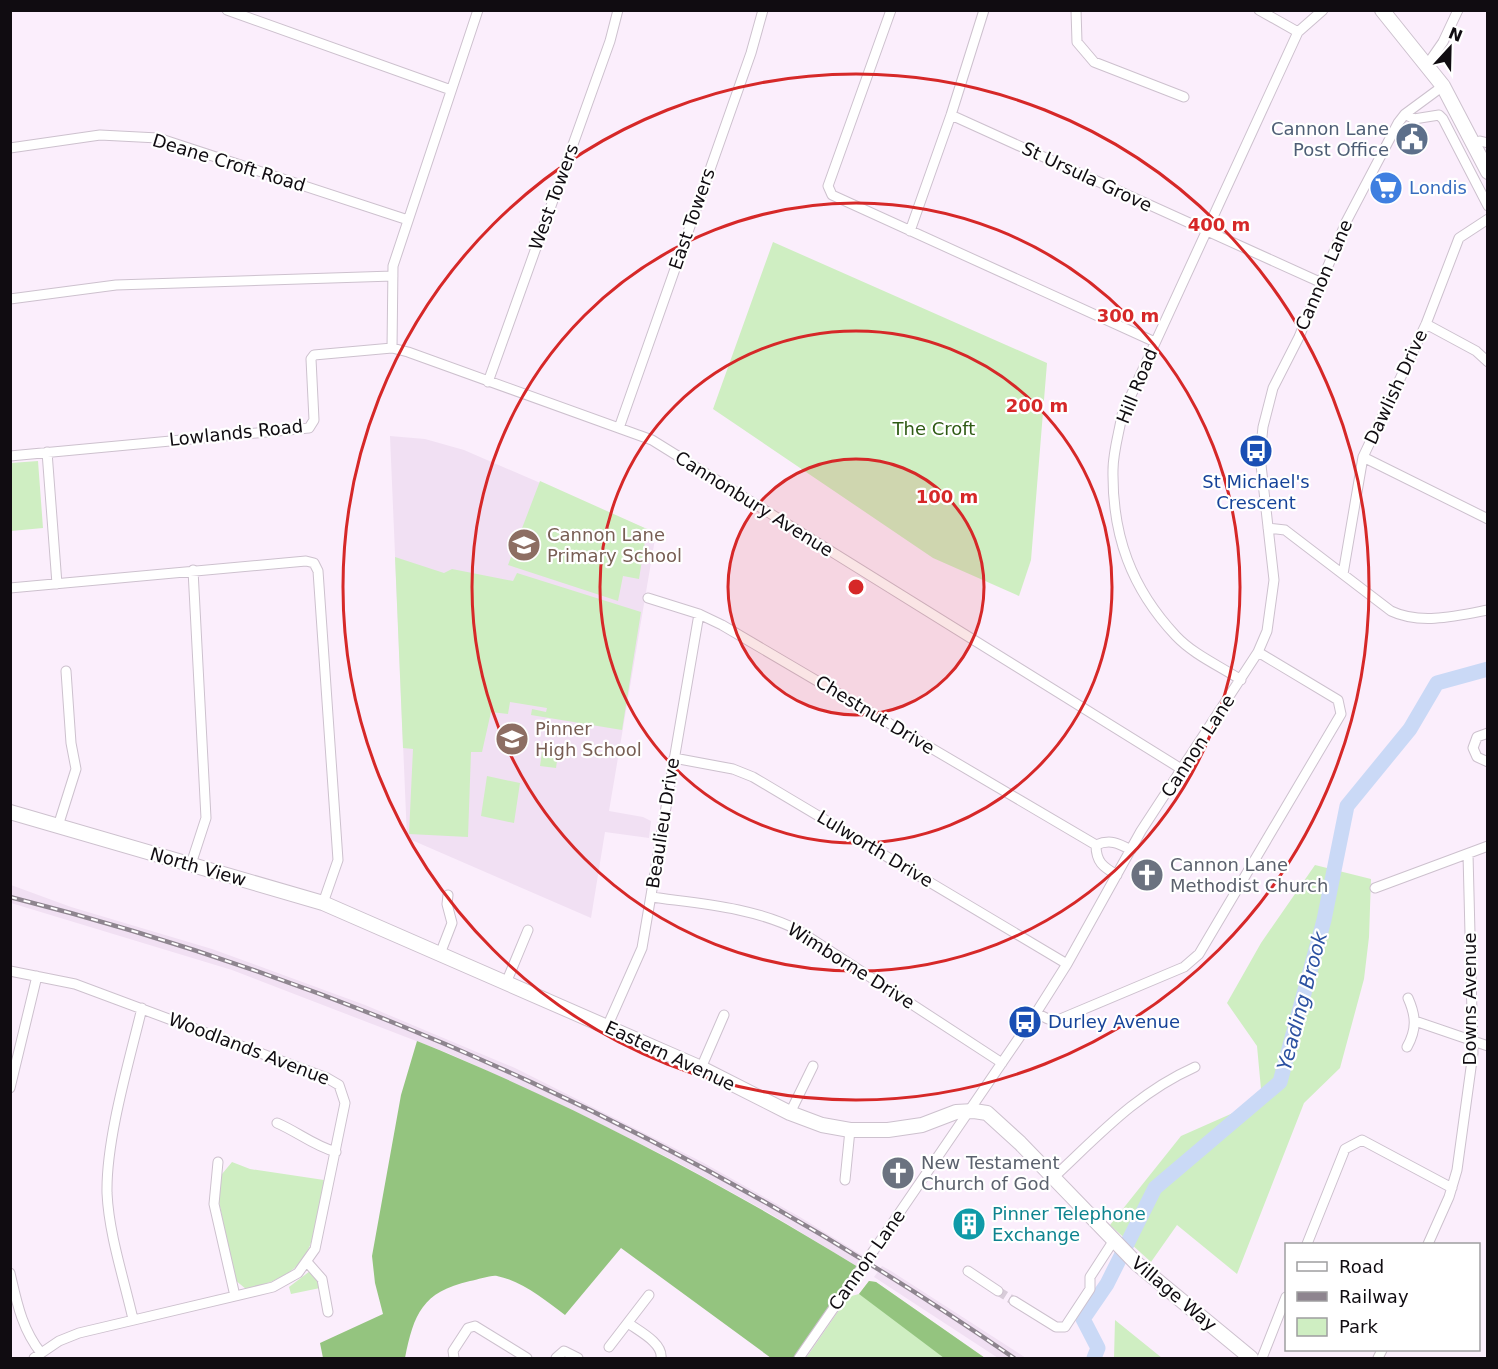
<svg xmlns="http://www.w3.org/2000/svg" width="1498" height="1369" font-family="'DejaVu Sans',sans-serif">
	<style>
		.built { fill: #f1e0f3 }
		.green { fill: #cfeec2 }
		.forest { fill: #94c47f }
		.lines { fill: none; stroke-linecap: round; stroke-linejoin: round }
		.river { stroke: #cad9f6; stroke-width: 15 }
		.street-tunnel { stroke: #d8ccd9; stroke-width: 9; stroke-dasharray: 9 4.5; stroke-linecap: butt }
		.street-casing { stroke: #cdc1ce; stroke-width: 11 }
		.secondary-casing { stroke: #cdc1ce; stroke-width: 16 }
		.street { stroke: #fff; stroke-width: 9 }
		.secondary { stroke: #fff; stroke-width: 14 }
		.rail-casing { stroke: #8e858f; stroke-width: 4.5 }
		.rail { stroke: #fff; stroke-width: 2; stroke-dasharray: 7; stroke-linecap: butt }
		.street-bridge-casing { stroke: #cdc1ce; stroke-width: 11; stroke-linecap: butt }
		.street-bridge { stroke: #fff; stroke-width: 9 }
		.ring { fill: none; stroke: #d62828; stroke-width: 3 }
		.labels { text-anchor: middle; stroke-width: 4.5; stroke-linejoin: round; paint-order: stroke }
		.service-label { font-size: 18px; fill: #4e5e75; stroke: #fff; text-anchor: end }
		.street-label { font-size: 18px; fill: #100c11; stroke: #fff }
		.shop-label { font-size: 18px; fill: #366cbe; stroke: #fff; text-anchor: start }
		.park-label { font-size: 18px; fill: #2f5b15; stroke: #fff }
		.transit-label { font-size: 18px; fill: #164399; stroke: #fff }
		.education-label { font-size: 18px; fill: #785e54; stroke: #fff; text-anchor: start }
		.worship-label { font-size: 18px; fill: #5b616d; stroke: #fff; text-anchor: start }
		.culture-label { font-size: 18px; fill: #0d838f; stroke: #fff; text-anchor: start }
		.water-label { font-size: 20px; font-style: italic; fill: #2c51a1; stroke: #fff }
		.centre { fill: #d62828; stroke: #fff; stroke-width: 3 }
		.ring-label { font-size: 18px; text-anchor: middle; font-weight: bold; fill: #d62828; stroke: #fff; stroke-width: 4.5; stroke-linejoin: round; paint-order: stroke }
	</style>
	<rect width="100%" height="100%" fill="#fbeefc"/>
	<path class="built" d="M 390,436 L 425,439 L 464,450 L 656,533 L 609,811 L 643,817 L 651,821 L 649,838 L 605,832 L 591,918 L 407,838 Z
		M 11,885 L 71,907 L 212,949 L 365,1005 L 515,1068 L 702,1162 L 800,1217 L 865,1257 L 858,1267 L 769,1213 L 673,1160 L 566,1107 L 450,1054 L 232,970 L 11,903 Z
		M 882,1266 L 891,1271 L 1026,1358 L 998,1358 L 874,1277 Z"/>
	<path class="green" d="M 773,242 L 1047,363 L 1031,560 L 1019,596 L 933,558 L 713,409 Z
		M 38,461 L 43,528 L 11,531 L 11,463 Z
		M 540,481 L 647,529 L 639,579 L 623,576 L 618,601 L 508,565 Z
		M 395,557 L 444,573 L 452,569 L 513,581 L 517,573 L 641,612 L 622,730 L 531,715 L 532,709 L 546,712 L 547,708 L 510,702 L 508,714 L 491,712 L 482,752 L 471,752 L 468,837 L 409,834 L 413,749 L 403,748 Z
		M 542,752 L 558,754 L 556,768 L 540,766 Z
		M 487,776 L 520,783 L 514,823 L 481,816 Z
		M 1315,865 L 1371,879 L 1369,937 L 1364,979 L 1340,1068 L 1304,1103 L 1237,1274 L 1177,1225 L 1151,1262 L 1110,1225 L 1181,1136 L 1233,1113 L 1261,1089 L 1257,1046 L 1227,1003 L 1261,943 Z
		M 232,1162 L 250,1169 L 324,1180 C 313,1241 316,1274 246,1289 L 235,1280 L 218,1197 L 222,1174 Z
		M 310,1271 L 315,1276 L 320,1288 L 291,1294 L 289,1287 Z
		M 869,1281 L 876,1282 L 985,1358 L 806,1358 L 848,1297 L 859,1294 Z
		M 1115,1320 L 1162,1358 L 1114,1358 Z"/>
	<path class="forest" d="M 417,1041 C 570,1103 717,1180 858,1267 L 794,1358 L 771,1358 L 621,1248 L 565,1315 C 545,1300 522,1281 497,1276 C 490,1275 478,1280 470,1281 C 422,1292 414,1314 405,1358 L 323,1358 L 320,1343 L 383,1314 L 375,1283 L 372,1256 L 401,1095 Z
		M 869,1281 L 876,1282 L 985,1358 L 944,1358 L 859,1294 Z"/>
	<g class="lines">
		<path class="river" d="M 1094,1358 L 1098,1348 L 1083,1319 L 1107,1284 L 1155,1188 L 1280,1082 L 1324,920 L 1347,806 L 1410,729 L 1437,683 L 1488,669"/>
		<path class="street-tunnel" d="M 998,1291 L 1014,1301"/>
		<defs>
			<path id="street" d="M 227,10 L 451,90
				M 891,10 L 828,186 L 832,195 L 1155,342
				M 1076,10 L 1077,42 L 1094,62 L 1184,97
				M 1259,10 L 1298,32
				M 1427,65 L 1443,42 L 1458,10
				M 1405,114 L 1414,119 L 1439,115 L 1443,119 L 1488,206
				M 951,115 L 1322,283
				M 1473,144 L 1480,141 L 1488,143
				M 10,148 L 100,135 L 158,138 L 408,220
				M 910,231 L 951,115 L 984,10
				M 10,299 L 116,285 L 393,276
				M 1426,324 L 1476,351 L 1488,362
				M 392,348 L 393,266 L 478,10
				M 488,382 L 610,41 L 618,10
				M 619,428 L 751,53 L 763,10
				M 47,452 L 57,584
				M 10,456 L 309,428 L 314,420 L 311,359 L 314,355 L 392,348 L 408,352 L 652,440 L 1183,770
				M 1363,457 L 1488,519
				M 1268,528 L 1285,530 L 1391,611 C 1420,625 1457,616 1488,610
				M 1343,574 L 1363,457 L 1426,324 L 1459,238 L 1488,219
				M 10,588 L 306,561 L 314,563 L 318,571 L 338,860 L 323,903
				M 648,598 L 699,614 L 722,625 L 1096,845
				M 1241,680 C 1220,666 1194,655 1176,636 C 1131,588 1112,535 1113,470 C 1113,452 1119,433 1122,415 L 1298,32 L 1323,10
				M 1488,733 L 1477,737 L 1473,748 L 1477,757 L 1488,762
				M 674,758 L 733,769 L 753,777 L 1067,964
				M 58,826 L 76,769 L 71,743 L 66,671
				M 1096,845 C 1096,862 1103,867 1117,875
				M 1096,845 C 1110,839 1118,843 1131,850
				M 191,864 L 206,818 L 193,570
				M 1375,888 L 1488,846
				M 651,897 C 702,904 752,907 798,930 L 1002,1063
				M 440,954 L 452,923 L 447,904 L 448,895
				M 10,971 L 75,984 L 327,1078 L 339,1085 L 345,1103 L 315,1249 L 298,1273 L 273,1287 L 79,1333 L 59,1341 L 34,1358
				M 506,983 L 528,930
				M 1036,1013 L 1048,1019 L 1058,1020 L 1184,967 L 1199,954 L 1341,714 L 1338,700 L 1258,652
				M 1415,1021 L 1488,1046
				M 607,1027 L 642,948 L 699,614
				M 1407,1047 C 1417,1029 1416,1016 1408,998
				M 701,1068 L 724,1015
				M 10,1088 L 37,976
				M 790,1113 L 813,1066
				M 277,1123 C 298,1132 314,1146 336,1152
				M 218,1162 L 214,1204 L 235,1296
				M 1054,1177 C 1100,1134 1137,1093 1195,1067
				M 845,1180 L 850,1130
				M 1307,1244 L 1345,1149 L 1362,1140 L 1452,1188
				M 1428,1244 L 1449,1197 L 1457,1170 L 1473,1053 L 1468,854
				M 874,1250 L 1036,1013 L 1067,964 L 1141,831 L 1258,652 L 1267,631 L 1274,580 L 1260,456 L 1263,427 L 1273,388 L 1299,337 L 1346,222 L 1398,123 L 1405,114 L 1443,86
				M 307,1262 L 322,1279 L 328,1312
				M 968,1271 L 998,1291
				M 10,1273 C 17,1303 22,1329 41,1353
				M 1014,1301 L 1056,1327 L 1065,1327 L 1090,1289 L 1090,1277 L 1114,1240
				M 133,1319 C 124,1279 109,1235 107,1193 C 106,1139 129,1062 142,1008
				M 628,1323 C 639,1331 663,1343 661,1358
				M 609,1347 L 649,1295
				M 454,1358 L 453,1351 L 468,1328 L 475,1326 L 527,1358
				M 556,1358 L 564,1351 L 578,1358
				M 799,1358 L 849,1286
				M 1262,1358 L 1286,1297
				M 1378,1358 L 1382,1350"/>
			<path id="secondary" d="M 1382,10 L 1443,86 L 1488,172
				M 10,812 L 323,903 L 701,1068 L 790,1113 L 822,1125 L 850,1130 L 888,1130 L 922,1125 L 956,1112 L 974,1111 L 987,1113 L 1020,1143 L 1136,1263 L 1251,1358"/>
		</defs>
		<use href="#street" class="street-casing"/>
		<use href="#secondary" class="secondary-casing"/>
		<use href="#street" class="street"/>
		<use href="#secondary" class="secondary"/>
		<defs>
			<path id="rail" d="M 10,897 C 370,988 709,1148 1014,1358"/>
		</defs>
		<use href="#rail" class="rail-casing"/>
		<use href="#rail" class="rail"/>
		<defs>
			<path id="street-bridge" d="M 849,1286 L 874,1250"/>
		</defs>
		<use href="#street-bridge" class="street-bridge-casing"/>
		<use href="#street-bridge" class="street-bridge"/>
	</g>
	<circle cx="856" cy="587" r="128" fill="#d62828" fill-opacity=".12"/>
	<g class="ring">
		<circle cx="856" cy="587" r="128"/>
		<circle cx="856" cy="587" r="256"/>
		<circle cx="856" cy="587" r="384"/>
		<circle cx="856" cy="587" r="513"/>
	</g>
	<defs>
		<symbol id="civic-disc" viewBox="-11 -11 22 22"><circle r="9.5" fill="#5c6f8a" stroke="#fff"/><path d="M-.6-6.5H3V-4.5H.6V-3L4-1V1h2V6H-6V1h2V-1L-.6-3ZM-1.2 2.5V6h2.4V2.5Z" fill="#fff"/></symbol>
		<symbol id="supermarket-disc" viewBox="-11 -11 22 22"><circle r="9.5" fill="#3f7fe0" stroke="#fff"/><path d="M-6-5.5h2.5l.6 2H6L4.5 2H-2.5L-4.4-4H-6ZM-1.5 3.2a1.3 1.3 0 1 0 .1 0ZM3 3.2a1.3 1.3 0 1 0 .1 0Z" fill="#fff"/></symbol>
		<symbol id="bus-disc" viewBox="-11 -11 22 22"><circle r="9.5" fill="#1a4fb4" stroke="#fff"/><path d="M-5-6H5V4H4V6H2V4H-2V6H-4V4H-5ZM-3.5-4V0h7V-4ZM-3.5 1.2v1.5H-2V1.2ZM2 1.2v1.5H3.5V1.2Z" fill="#fff"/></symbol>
		<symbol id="school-disc" viewBox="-11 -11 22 22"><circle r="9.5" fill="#8d6e63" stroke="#fff"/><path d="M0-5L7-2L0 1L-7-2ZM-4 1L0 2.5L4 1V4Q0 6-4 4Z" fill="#fff"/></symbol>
		<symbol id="church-disc" viewBox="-11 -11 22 22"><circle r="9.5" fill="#6b7280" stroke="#fff"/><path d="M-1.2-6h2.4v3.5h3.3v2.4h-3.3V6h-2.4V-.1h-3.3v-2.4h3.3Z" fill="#fff"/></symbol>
		<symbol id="building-disc" viewBox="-11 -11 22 22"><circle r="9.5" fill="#0f9aa8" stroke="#fff"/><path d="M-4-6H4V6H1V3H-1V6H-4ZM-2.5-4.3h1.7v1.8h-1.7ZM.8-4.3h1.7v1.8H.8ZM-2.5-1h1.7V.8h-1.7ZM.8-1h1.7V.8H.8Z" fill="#fff"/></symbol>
	</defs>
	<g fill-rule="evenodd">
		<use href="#civic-disc" x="1393" y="120" width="38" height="38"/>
		<use href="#supermarket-disc" x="1367" y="169" width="38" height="38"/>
		<use href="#bus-disc" x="1237" y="432" width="38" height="38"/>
		<use href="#school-disc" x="505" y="526" width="38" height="38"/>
		<use href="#school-disc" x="493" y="720" width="38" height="38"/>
		<use href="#church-disc" x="1128" y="856" width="38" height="38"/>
		<use href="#bus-disc" x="1006" y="1003" width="38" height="38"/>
		<use href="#church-disc" x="879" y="1154" width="38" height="38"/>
		<use href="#building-disc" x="950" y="1205" width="38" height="38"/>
	</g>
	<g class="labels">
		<g class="service-label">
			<text x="1389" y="135">Cannon Lane<tspan x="1389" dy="21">Post Office</tspan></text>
		</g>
		<g class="street-label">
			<text transform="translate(229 163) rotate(17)" y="6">Deane Croft Road</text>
			<text transform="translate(1087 177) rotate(25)" y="6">St Ursula Grove</text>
			<text transform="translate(554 197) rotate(-70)" y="6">West Towers</text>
			<text transform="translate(692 219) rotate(-71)" y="6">East Towers</text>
			<text transform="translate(1324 275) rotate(-67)" y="6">Cannon Lane</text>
			<text transform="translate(1137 386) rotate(-68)" y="6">Hill Road</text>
			<text transform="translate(1396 387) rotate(-65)" y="6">Dawlish Drive</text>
			<text transform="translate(236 433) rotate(-6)" y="6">Lowlands Road</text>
			<text transform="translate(754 504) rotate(32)" y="6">Cannonbury Avenue</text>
			<text transform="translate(875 715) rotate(31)" y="6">Chestnut Drive</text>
			<text transform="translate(1198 746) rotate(-57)" y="6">Cannon Lane</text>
			<text transform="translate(663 823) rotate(-81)" y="6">Beaulieu Drive</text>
			<text transform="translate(875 849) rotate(31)" y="6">Lulworth Drive</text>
			<text transform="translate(198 867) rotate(16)" y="6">North View</text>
			<text transform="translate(851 966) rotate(32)" y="6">Wimborne Drive</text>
			<text transform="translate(1470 999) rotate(-90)" y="6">Downs Avenue</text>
			<text transform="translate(249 1049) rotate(21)" y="6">Woodlands Avenue</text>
			<text transform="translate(670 1056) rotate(25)" y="6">Eastern Avenue</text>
			<text transform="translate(867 1260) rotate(-55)" y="6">Cannon Lane</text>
			<text transform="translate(1174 1294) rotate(40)" y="6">Village Way</text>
		</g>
		<g class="shop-label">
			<text x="1409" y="194">Londis</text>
		</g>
		<g class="park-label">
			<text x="934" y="435">The Croft</text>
		</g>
		<g class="transit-label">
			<text x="1256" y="488">St Michael's<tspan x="1256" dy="21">Crescent</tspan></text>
			<text x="1048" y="1028" text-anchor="start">Durley Avenue</text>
		</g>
		<g class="education-label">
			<text x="547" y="541">Cannon Lane<tspan x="547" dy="21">Primary School</tspan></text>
			<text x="535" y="735">Pinner<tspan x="535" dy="21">High School</tspan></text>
		</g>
		<g class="worship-label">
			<text x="1170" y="871">Cannon Lane<tspan x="1170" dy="21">Methodist Church</tspan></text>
			<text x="921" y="1169">New Testament<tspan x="921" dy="21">Church of God</tspan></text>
		</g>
		<g class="culture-label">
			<text x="992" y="1220">Pinner Telephone<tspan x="992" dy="21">Exchange</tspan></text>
		</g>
		<g class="water-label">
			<text transform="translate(1302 1001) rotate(-75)" y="7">Yeading Brook</text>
		</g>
	</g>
	<circle cx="856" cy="587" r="9" class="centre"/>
	<g class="ring-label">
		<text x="1219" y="231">400 m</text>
		<text x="1128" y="322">300 m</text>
		<text x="1037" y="412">200 m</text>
		<text x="947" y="503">100 m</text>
	</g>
	<rect width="1498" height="1369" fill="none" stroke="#100c11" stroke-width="24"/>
	<rect x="1285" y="1243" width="195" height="108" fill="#ffffff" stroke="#9f9ea0" stroke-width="1.5"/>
	<rect x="1297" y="1262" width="30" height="9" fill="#ffffff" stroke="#9f9ea0" stroke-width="1.5"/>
	<text x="1339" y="1273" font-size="18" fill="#100c11">Road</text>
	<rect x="1297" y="1292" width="30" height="9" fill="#8e858f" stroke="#9f9ea0" stroke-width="1.5"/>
	<text x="1339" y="1303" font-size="18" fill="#100c11">Railway</text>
	<rect x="1297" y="1318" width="30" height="18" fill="#cfeec2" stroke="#9f9ea0" stroke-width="1.5"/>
	<text x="1339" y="1333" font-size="18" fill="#100c11">Park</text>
	<g transform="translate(1450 48) rotate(22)" stroke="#ffffff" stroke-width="4.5" paint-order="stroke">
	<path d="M0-4.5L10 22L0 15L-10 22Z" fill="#100c11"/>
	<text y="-9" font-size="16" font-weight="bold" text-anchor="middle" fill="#100c11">N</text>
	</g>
</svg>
